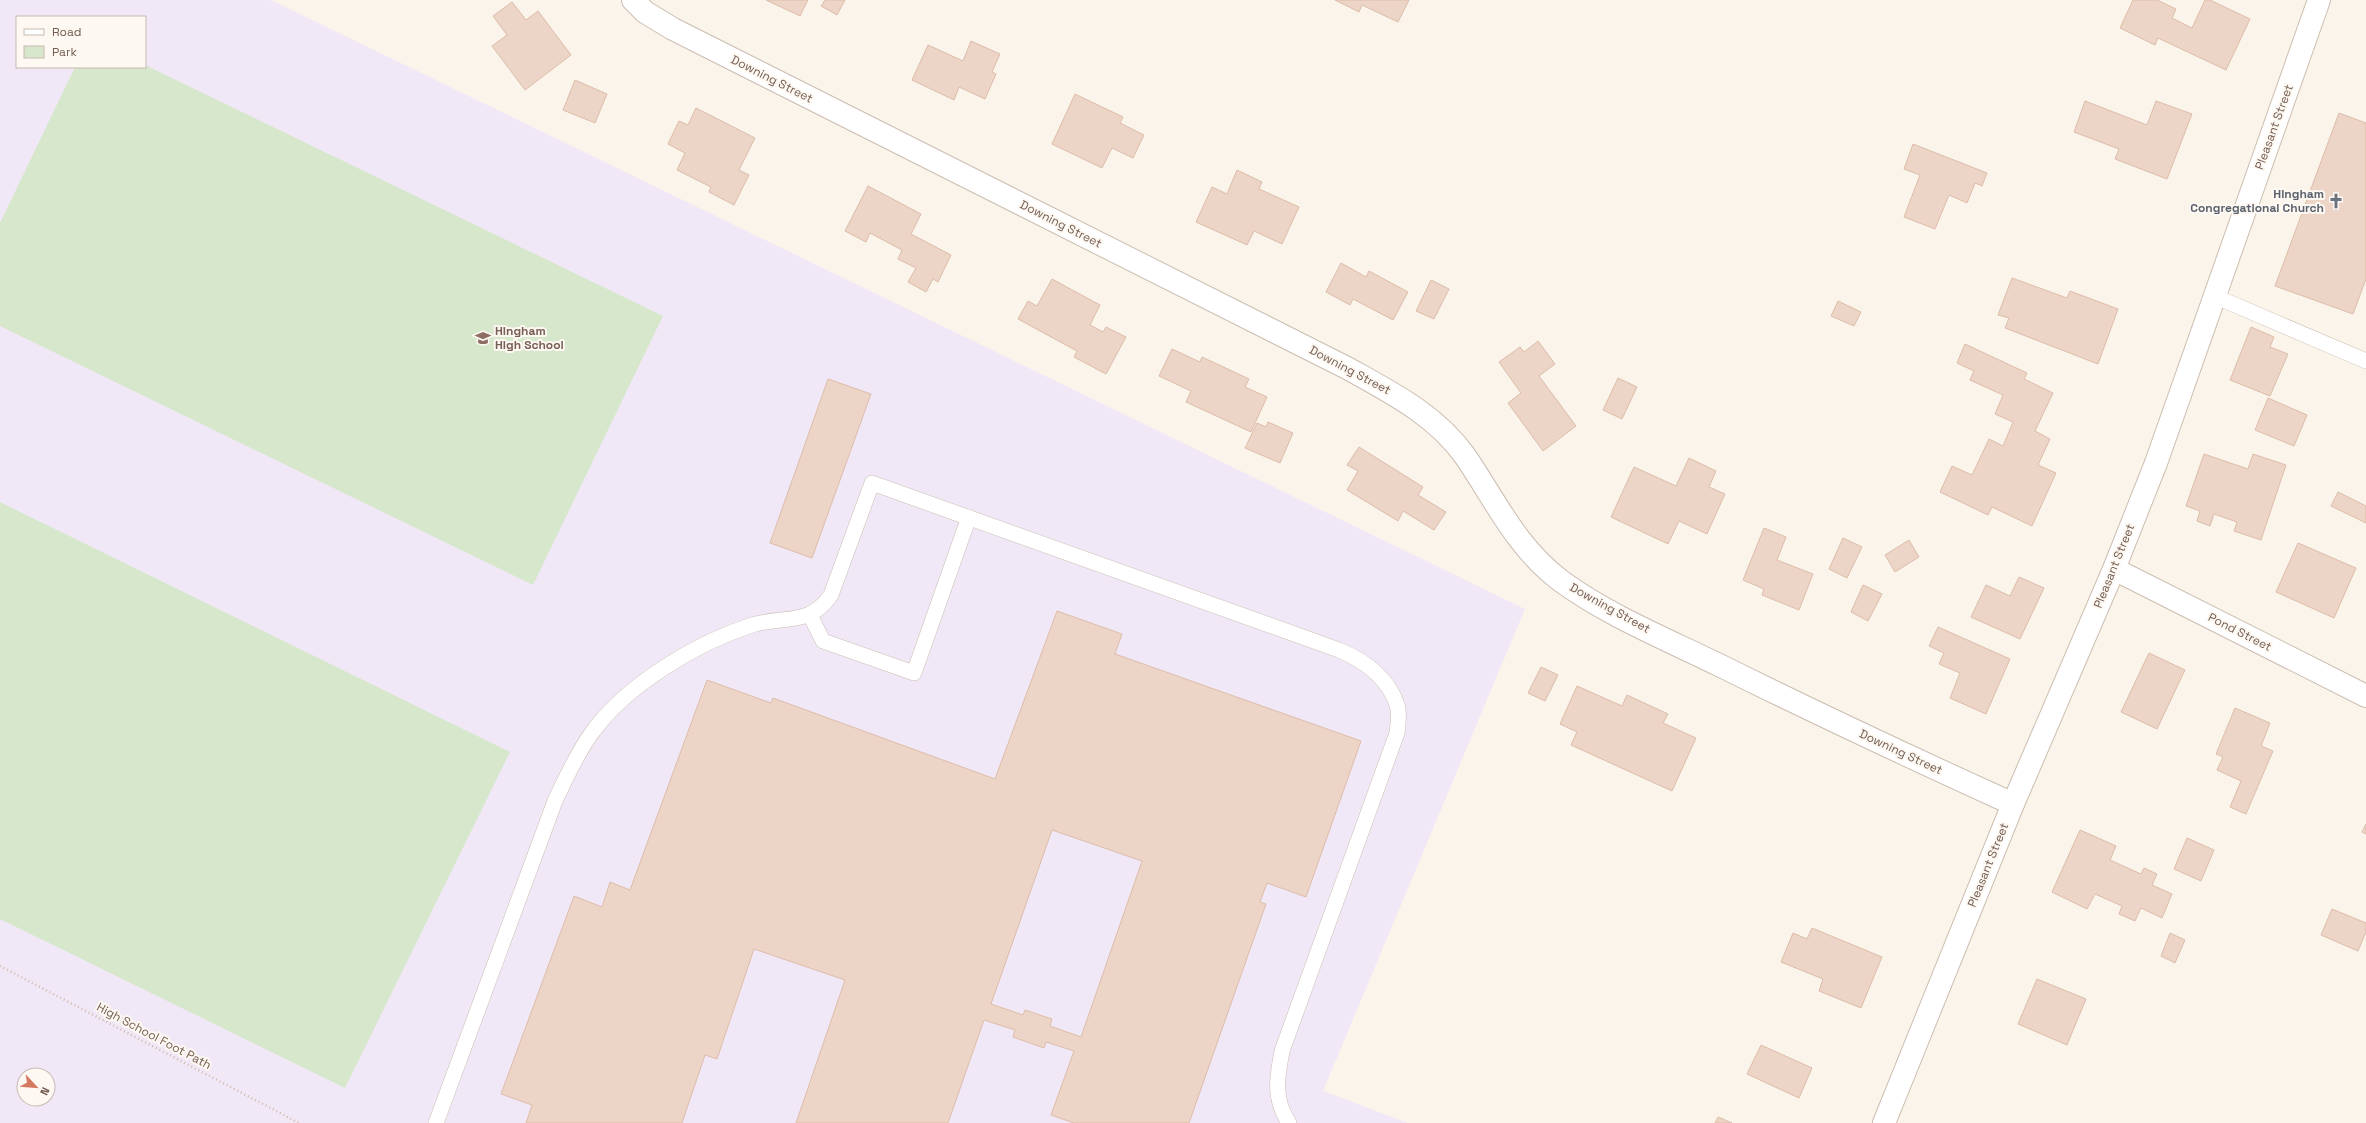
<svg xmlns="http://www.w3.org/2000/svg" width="2366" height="1123" font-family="'Space Grotesk',sans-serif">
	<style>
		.education { fill: #f1e8f7; fill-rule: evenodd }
		.green { fill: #d7e7cb }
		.building { fill: #ecd5c6; stroke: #ddbca9; fill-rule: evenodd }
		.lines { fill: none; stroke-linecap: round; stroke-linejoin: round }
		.lane-casing { stroke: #ccbdb2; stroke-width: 16 }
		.street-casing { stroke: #ccbdb2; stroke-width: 24 }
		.secondary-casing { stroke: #cebdb0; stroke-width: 24 }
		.path { stroke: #d2b8a9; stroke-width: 2.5; stroke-dasharray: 1 3; stroke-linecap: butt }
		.lane { stroke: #fff; stroke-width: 15 }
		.street { stroke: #fff; stroke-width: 22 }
		.secondary { stroke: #fff; stroke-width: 22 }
		.labels { text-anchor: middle; stroke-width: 4; stroke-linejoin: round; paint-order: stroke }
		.street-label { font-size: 12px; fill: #735c51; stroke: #fdf8f2 }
		.worship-label { font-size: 12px; font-weight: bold; fill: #5b616d; stroke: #fdf8f2; text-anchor: end }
		.education-label { font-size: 12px; font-weight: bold; fill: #785e54; stroke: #fdf8f2; text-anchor: start }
	</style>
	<rect width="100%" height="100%" fill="#faf4eb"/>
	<path class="education" d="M 0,0 L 271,0 L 1525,609 L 1323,1091 L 1408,1123 L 0,1123 ZM 17,17 L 145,17 L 145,67 L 17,67 ZM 24,1075 L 48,1075 L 48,1099 L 24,1099 Z"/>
	<path class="green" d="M 145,65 L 663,316 L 533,585 L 0,326 L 0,223 L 75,67 L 145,67 Z
		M 0,502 L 510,752 L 345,1088 L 0,919 Z"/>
	<path class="building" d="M 766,0 L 808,0 L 800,16 Z
		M 825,0 L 845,0 L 837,15 L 821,6 Z
		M 1335,0 L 1409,0 L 1398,22 L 1362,5 L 1359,12 Z
		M 2133,0 L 2157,0 L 2176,9 L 2172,18 L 2192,28 L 2205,0 L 2210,0 L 2250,19 L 2226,70 L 2158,38 L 2155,45 L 2120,28 Z
		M 512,2 L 526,20 L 538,11 L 571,55 L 525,90 L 492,46 L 507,35 L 493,16 Z
		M 971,41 L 1000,54 L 992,72 L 996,74 L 985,99 L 959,87 L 954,100 L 912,80 L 928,45 L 963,61 Z
		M 575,80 L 607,94 L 595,123 L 563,110 Z
		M 1075,94 L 1123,117 L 1120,123 L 1144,135 L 1133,158 L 1112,148 L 1102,168 L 1052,144 Z
		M 2085,101 L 2147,125 L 2156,101 L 2192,114 L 2167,179 L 2115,159 L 2119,149 L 2074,132 Z
		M 696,108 L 755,138 L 739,170 L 749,175 L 734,205 L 709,192 L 711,187 L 677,170 L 685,153 L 668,144 L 679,121 L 688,125 Z
		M 2339,113 L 2366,123 L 2366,279 L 2353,314 L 2275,286 Z
		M 1913,144 L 1987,173 L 1982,186 L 1975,183 L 1967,203 L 1949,195 L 1935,229 L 1904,217 L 1920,175 L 1904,169 Z
		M 1237,170 L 1262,182 L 1259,189 L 1299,207 L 1282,244 L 1254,231 L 1247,245 L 1196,222 L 1212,187 L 1227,194 Z
		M 868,186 L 921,214 L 911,234 L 951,255 L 938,282 L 933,279 L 926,292 L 908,282 L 916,268 L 898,259 L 902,250 L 870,233 L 866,242 L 845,231 Z
		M 1341,263 L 1366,277 L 1369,271 L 1408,292 L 1393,320 L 1353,299 L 1350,305 L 1326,292 Z
		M 2012,278 L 2067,298 L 2070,291 L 2118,309 L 2098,364 L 2005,328 L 2009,318 L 1998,315 Z
		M 1052,279 L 1100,305 L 1090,325 L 1103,332 L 1106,327 L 1126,337 L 1106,374 L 1074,357 L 1077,351 L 1018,319 L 1028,301 L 1037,306 Z
		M 1431,280 L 1449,289 L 1434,319 L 1416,311 Z
		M 1838,301 L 1861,312 L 1854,326 L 1831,316 Z
		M 2251,327 L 2274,337 L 2270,347 L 2288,354 L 2270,396 L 2230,380 Z
		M 1538,341 L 1555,364 L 1539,376 L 1576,426 L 1543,451 L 1508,403 L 1521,393 L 1499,362 L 1520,347 L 1524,352 Z
		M 1965,344 L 2027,373 L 2024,379 L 2053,393 L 2035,431 L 2050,439 L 2038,465 L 2056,473 L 2032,526 L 1992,507 L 1988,515 L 1940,492 L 1952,466 L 1972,475 L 1989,439 L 2003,446 L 2013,422 L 1995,414 L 2003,395 L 1970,380 L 1974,371 L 1957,363 Z
		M 1172,349 L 1200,362 L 1202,357 L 1249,379 L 1245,387 L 1267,397 L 1251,432 L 1186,402 L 1191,391 L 1159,376 Z
		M 1618,378 L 1637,387 L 1622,419 L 1603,410 Z
		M 828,379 L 871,394 L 812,558 L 770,543 Z
		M 2268,398 L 2307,415 L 2294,446 L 2255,430 Z
		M 1268,422 L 1293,433 L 1280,463 L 1245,448 L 1257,423 L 1266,427 Z
		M 1359,447 L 1423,487 L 1418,495 L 1446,512 L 1434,530 L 1403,511 L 1398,521 L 1347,490 L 1358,471 L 1347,465 Z
		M 2204,454 L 2248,469 L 2253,454 L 2286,465 L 2261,540 L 2234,531 L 2237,522 L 2214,514 L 2210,526 L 2197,521 L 2200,511 L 2186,506 Z
		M 1689,458 L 1716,471 L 1709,487 L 1725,494 L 1707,534 L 1679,521 L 1668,544 L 1611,517 L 1634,467 L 1676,486 Z
		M 2338,492 L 2366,506 L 2366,523 L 2331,506 Z
		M 1764,528 L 1786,537 L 1777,560 L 1813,574 L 1799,610 L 1762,595 L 1764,589 L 1743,580 Z
		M 1843,538 L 1862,547 L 1847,578 L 1829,569 Z
		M 1909,540 L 1919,557 L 1895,572 L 1885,555 Z
		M 2298,543 L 2356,568 L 2334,618 L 2276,592 Z
		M 2019,577 L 2044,588 L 2020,639 L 1971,617 L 1986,585 L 2010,596 Z
		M 1863,585 L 1882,594 L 1868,621 L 1851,612 Z
		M 1057,611 L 1122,634 L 1115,654 L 1361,741 L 1306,897 L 1267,883 L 1260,902 L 1266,904 L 1189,1123 L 1074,1123 L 1051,1115 L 1074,1051 L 1046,1042 L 1044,1048 L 1013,1037 L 1015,1030 L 984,1020 L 948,1123 L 796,1123 L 845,980 L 754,949 L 717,1059 L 705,1055 L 682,1123 L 526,1123 L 532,1105 L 501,1094 L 574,896 L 602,907 L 610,882 L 630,890 L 707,680 L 771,703 L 773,698 L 995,779 ZM 1052,830 L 1142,861 L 1081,1037 L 1050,1026 L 1052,1019 L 1025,1010 L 1023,1015 L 991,1004 Z
		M 1938,627 L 2010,659 L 1986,714 L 1950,698 L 1960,673 L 1939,664 L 1944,653 L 1929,646 Z
		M 2149,653 L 2185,670 L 2157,729 L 2121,712 Z
		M 1541,667 L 1558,675 L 1545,701 L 1528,693 Z
		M 1577,686 L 1622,706 L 1627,695 L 1668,714 L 1663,723 L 1696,738 L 1672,791 L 1571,745 L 1577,732 L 1560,724 Z
		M 2235,708 L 2270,723 L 2261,746 L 2273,751 L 2246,814 L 2230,807 L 2241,781 L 2217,770 L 2223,757 L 2216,754 Z
		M 2366,824 L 2366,834 L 2362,832 Z
		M 2080,830 L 2116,846 L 2110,860 L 2141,874 L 2144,868 L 2157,874 L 2152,885 L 2172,894 L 2162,918 L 2141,908 L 2135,921 L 2119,914 L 2122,906 L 2095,894 L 2087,909 L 2052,892 Z
		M 2187,838 L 2214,850 L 2201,881 L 2174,869 Z
		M 2332,909 L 2366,923 L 2366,932 L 2358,951 L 2321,935 Z
		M 1812,928 L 1882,957 L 1861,1008 L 1819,991 L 1823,979 L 1781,962 L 1793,933 L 1807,939 Z
		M 2170,933 L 2185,940 L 2175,963 L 2161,956 Z
		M 2037,979 L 2086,999 L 2067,1045 L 2018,1024 Z
		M 1761,1045 L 1812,1068 L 1799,1098 L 1747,1074 Z
		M 1718,1117 L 1732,1123 L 1715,1123 Z"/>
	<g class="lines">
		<defs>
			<path id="lane" d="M 2214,296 L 2366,361
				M 810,615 L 823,641 L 914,673 L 969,517
				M 436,1123 L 555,801 C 566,778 576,755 591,734 C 626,685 696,643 752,625 C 785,615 809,627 831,595 L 872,483 L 1339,650 C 1365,661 1388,677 1397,705 C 1400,713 1398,725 1397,733 L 1282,1051 C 1277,1077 1273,1099 1289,1123"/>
			<path id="street" d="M 633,0 L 645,12 L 673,29 L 1349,369 C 1392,393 1436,415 1465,456 C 1496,501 1515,546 1561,581 C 1609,616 1666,639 1719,665 C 1816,713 1914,759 2013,804
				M 2114,569 L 2366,696"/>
			<path id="secondary" d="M 1884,1123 L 2013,804 L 2114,569 L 2156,463 L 2319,0"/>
		</defs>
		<use href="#lane" class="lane-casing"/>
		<use href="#street" class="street-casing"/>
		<use href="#secondary" class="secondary-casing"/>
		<path class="path" d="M 0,966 L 299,1123"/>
		<use href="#lane" class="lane"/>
		<use href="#street" class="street"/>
		<use href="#secondary" class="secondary"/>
	</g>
	<defs>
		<symbol id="church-bare" viewBox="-9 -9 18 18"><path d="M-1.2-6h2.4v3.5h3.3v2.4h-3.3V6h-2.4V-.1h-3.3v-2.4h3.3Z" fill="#6b7280" stroke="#fdf8f2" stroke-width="2.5" paint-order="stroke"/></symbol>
		<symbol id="school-bare" viewBox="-9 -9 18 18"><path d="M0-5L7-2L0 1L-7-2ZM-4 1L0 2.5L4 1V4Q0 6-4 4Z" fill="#8d6e63" stroke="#fdf8f2" stroke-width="2.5" paint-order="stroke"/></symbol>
	</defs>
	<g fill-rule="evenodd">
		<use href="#church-bare" x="2325" y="190" width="22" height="22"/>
		<use href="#school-bare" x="472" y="327" width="22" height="22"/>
	</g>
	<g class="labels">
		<g class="street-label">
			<text transform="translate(772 79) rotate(27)" y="4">Downing Street</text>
			<text transform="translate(2274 127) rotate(-70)" y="4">Pleasant Street</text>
			<text transform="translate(1061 224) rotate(27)" y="4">Downing Street</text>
			<text transform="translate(1350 370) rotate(28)" y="4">Downing Street</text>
			<text transform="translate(2114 566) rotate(-68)" y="4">Pleasant Street</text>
			<text transform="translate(1610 608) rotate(29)" y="4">Downing Street</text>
			<text transform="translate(2240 632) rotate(27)" y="4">Pond Street</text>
			<text transform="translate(1901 752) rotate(25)" y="4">Downing Street</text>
			<text transform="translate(1988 865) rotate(-68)" y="4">Pleasant Street</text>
			<text transform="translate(154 1036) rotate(28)" y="4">High School Foot Path</text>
		</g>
		<g class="worship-label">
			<text x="2324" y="198">Hingham<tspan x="2324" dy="14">Congregational Church</tspan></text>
		</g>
		<g class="education-label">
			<text x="495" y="335">Hingham<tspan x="495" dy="14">High School</tspan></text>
		</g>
	</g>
	<rect x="16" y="16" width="130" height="52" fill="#fdf8f2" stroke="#c6bab2"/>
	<rect x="24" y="29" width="20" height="6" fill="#ffffff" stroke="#c6bab2"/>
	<text x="52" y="36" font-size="12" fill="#735c51">Road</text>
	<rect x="24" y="46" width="20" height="12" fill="#d7e7cb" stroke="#c6bab2"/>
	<text x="52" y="56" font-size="12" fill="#735c51">Park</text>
	<g transform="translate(36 1087) rotate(116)"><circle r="19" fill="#fdf8f2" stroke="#c6bab2"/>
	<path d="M0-3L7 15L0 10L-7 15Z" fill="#d47860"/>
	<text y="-6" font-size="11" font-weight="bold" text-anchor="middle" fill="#735c51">N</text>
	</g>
</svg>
